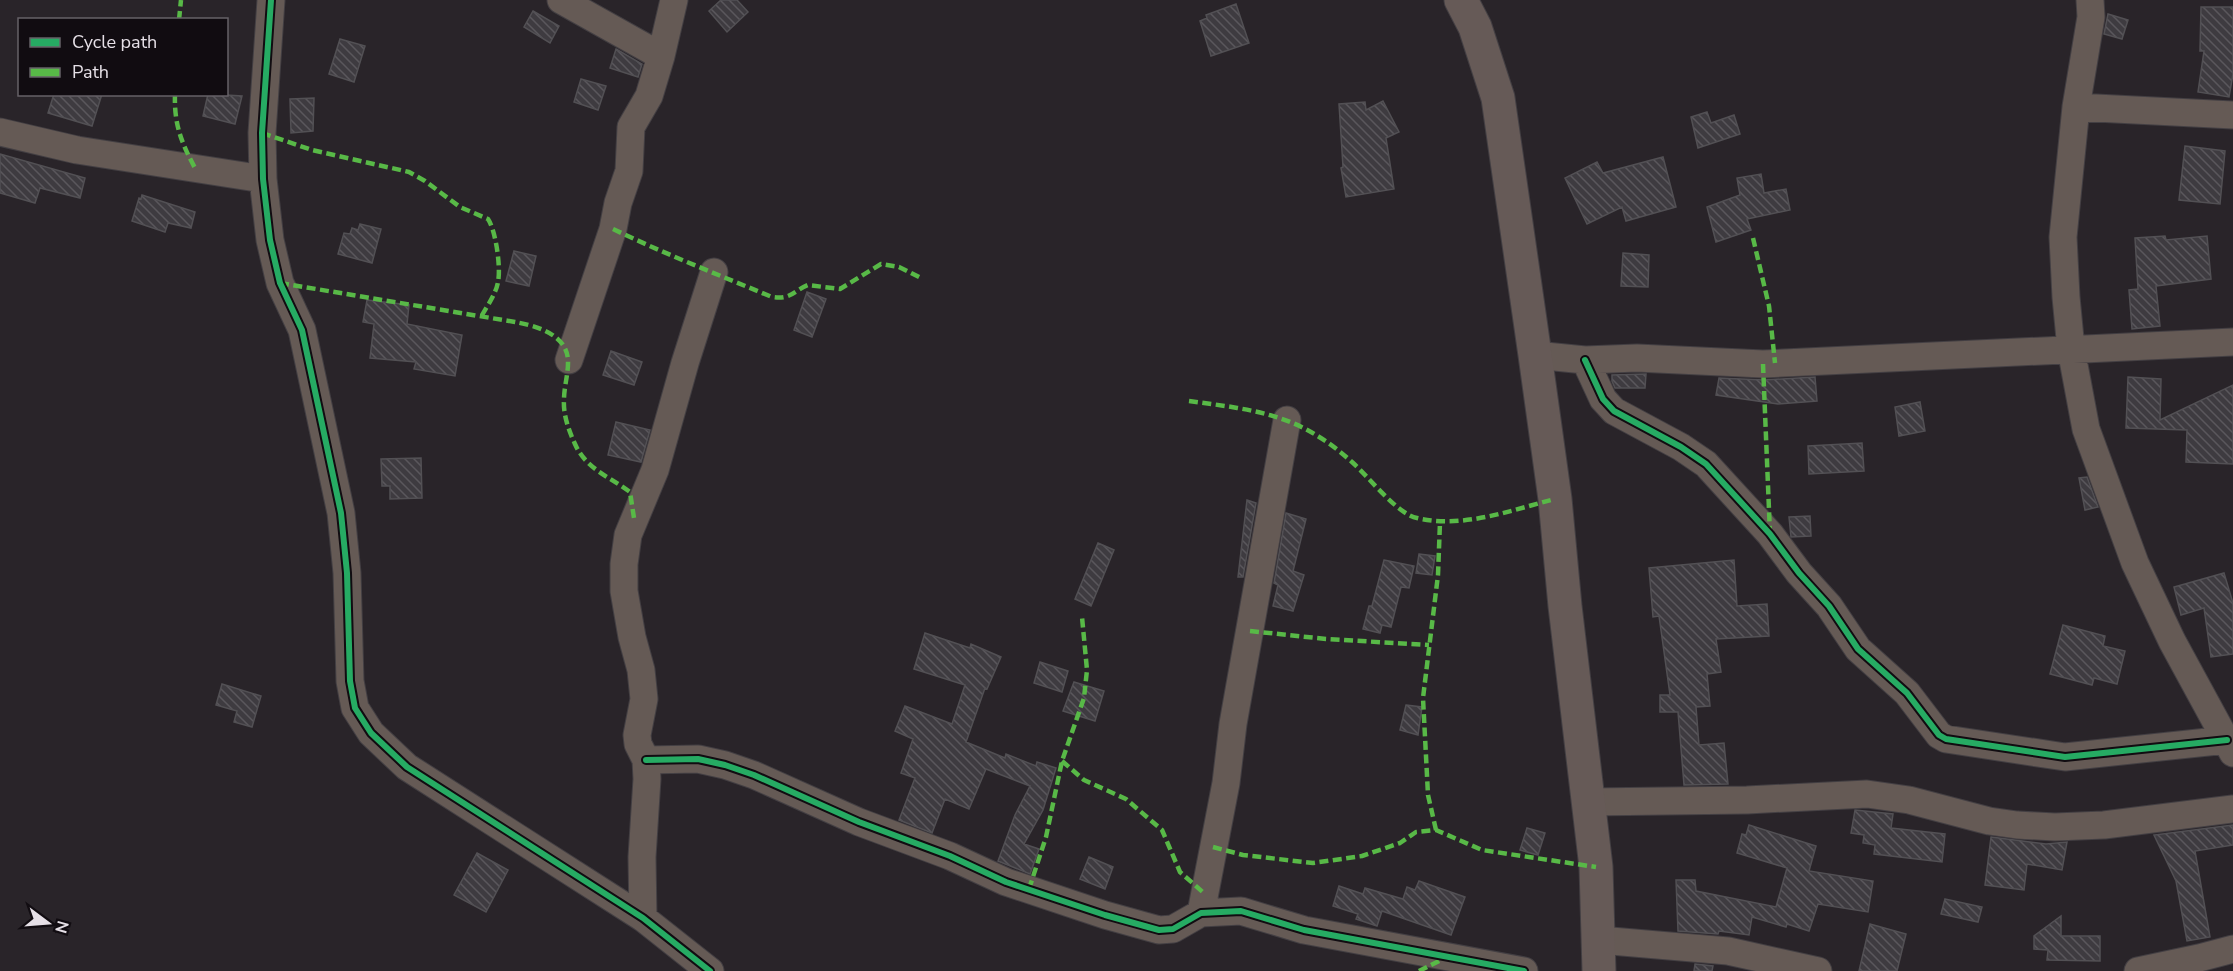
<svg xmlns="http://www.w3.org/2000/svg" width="2233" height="971" font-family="'Nunito Sans',sans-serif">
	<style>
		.building { fill: url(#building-back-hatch); stroke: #525054; stroke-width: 1.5 }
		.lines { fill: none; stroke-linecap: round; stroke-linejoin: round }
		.minor-casing { stroke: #433f43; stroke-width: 29 }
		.major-casing { stroke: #433f43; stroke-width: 35 }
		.minor { stroke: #655a55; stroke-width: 27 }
		.major { stroke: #665a57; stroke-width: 33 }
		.quiet { stroke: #58b947; stroke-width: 4.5; stroke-dasharray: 9 4.5; stroke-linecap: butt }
		.cycleway-casing { stroke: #110c11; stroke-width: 10 }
		.cycleway { stroke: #26ab63; stroke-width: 6 }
	</style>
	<defs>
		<pattern id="building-back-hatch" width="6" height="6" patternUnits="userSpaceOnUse" patternTransform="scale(1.5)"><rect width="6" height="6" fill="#3e3b40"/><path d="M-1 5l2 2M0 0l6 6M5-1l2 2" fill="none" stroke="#5a575c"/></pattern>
	</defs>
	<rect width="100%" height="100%" fill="#292429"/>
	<path class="building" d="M 721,0 L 737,0 L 748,12 L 727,32 L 709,11 Z
		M 1236,4 L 1249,43 L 1211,56 L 1200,21 L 1207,18 L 1206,15 Z
		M 2201,7 L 2233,7 L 2233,74 L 2229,97 L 2198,92 L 2204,51 L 2200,51 Z
		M 533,11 L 559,26 L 550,43 L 524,27 Z
		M 2108,14 L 2128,20 L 2122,39 L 2104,34 Z
		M 340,39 L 365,46 L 354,82 L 329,74 Z
		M 616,49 L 642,64 L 638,77 L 610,68 Z
		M 581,79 L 606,86 L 598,110 L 574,102 Z
		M 54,94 L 102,94 L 92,126 L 48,113 Z
		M 208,94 L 242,96 L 235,124 L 203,116 Z
		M 314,98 L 313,131 L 291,133 L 290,99 Z
		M 1383,101 L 1399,132 L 1386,138 L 1394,189 L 1346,197 L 1341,168 L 1343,167 L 1339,104 L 1365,102 L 1366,110 Z
		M 1707,112 L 1711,123 L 1734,115 L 1740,134 L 1698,148 L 1691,117 Z
		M 2185,146 L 2225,151 L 2220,204 L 2179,200 Z
		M 0,154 L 85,178 L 80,198 L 40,188 L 35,203 L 0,193 Z
		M 1663,157 L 1676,207 L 1626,221 L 1622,207 L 1587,224 L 1565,178 L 1597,162 L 1603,173 Z
		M 1761,174 L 1764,193 L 1786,189 L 1790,210 L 1747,219 L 1751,230 L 1716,242 L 1707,207 L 1740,195 L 1737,178 Z
		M 142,195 L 195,212 L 191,228 L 168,223 L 165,232 L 132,221 L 139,198 L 141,199 Z
		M 360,224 L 381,229 L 372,263 L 338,254 L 344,233 L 350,234 L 352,228 L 358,230 Z
		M 2165,236 L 2166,240 L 2207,236 L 2211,279 L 2156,286 L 2160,326 L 2132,329 L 2129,290 L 2138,289 L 2135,238 Z
		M 514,251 L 536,256 L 529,286 L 506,281 Z
		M 1623,253 L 1649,255 L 1648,287 L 1621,286 Z
		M 807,292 L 826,299 L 812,337 L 794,330 Z
		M 367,300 L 409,305 L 407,324 L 462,335 L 455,376 L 414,369 L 416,362 L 370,358 L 374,324 L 363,322 Z
		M 611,351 L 642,362 L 634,385 L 603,375 Z
		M 1646,374 L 1645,388 L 1615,388 L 1612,381 L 1612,375 Z
		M 1815,377 L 1817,401 L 1778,404 L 1716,395 L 1719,378 L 1764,380 Z
		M 2128,377 L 2161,379 L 2160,420 L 2233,385 L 2233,464 L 2186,462 L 2187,430 L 2126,428 Z
		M 1920,402 L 1925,431 L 1899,436 L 1895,407 Z
		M 616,422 L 650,430 L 641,462 L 608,455 Z
		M 1862,443 L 1864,471 L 1809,474 L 1808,446 Z
		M 421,458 L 422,498 L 390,499 L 390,486 L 382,486 L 381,459 Z
		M 2087,477 L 2098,507 L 2085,510 L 2079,478 Z
		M 1247,500 L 1256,503 L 1243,577 L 1238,577 Z
		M 1286,513 L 1306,519 L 1293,571 L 1304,575 L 1293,611 L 1273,606 L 1278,585 L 1274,583 Z
		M 1810,516 L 1811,536 L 1791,537 L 1789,517 Z
		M 1098,543 L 1114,550 L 1091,606 L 1075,599 Z
		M 1419,554 L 1435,556 L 1432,575 L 1416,573 Z
		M 1384,560 L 1414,566 L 1409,588 L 1401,587 L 1391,627 L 1382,625 L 1380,633 L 1363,629 L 1369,606 L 1372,606 Z
		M 1734,560 L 1737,606 L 1767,604 L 1769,636 L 1716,639 L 1721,672 L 1707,674 L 1710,706 L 1696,707 L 1699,745 L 1724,743 L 1728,784 L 1684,785 L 1678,712 L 1660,712 L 1660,695 L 1670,695 L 1659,616 L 1653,617 L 1649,568 Z
		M 2224,573 L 2233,603 L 2233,654 L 2211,657 L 2204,608 L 2181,615 L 2174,587 Z
		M 2063,625 L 2105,636 L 2103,646 L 2125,651 L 2117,684 L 2094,678 L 2092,685 L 2050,674 Z
		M 925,633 L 970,648 L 971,644 L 1001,657 L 987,689 L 985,688 L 966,742 L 1005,758 L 1006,754 L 1036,766 L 1037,762 L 1056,768 L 1043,810 L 1024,844 L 1039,849 L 1030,874 L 998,861 L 1015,815 L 1030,786 L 986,769 L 969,809 L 945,799 L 932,833 L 899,820 L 915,778 L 901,773 L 913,739 L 895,731 L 905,706 L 952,724 L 965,685 L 914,669 Z
		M 1040,662 L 1068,671 L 1062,692 L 1034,683 Z
		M 1074,682 L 1104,691 L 1095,721 L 1063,711 Z
		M 222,684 L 261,696 L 252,727 L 234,722 L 237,711 L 216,705 Z
		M 1406,705 L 1422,707 L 1418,735 L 1400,730 Z
		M 1855,810 L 1893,814 L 1891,828 L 1945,834 L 1942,862 L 1874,854 L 1875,845 L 1863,843 L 1864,835 L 1851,833 Z
		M 1749,825 L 1816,846 L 1809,871 L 1873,881 L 1868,912 L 1818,904 L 1809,931 L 1787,924 L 1786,927 L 1752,917 L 1749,935 L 1719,931 L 1718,934 L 1678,931 L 1676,880 L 1695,880 L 1696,891 L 1776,907 L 1787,868 L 1737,853 L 1742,834 L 1746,835 Z
		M 2233,825 L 2233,845 L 2195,851 L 2210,937 L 2187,941 L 2176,881 L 2154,835 Z
		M 1527,828 L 1545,833 L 1538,855 L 1520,850 Z
		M 1991,837 L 2046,844 L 2067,842 L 2062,870 L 2027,864 L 2024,890 L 1985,885 Z
		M 477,853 L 508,870 L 486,912 L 454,895 Z
		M 1089,857 L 1113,867 L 1105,889 L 1080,879 Z
		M 1419,881 L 1465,897 L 1451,935 L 1382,911 L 1377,926 L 1356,919 L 1358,914 L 1333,906 L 1339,886 L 1363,894 L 1365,888 L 1403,899 L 1407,887 L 1415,890 Z
		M 1945,899 L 1982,907 L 1978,922 L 1941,914 Z
		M 2061,916 L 2061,936 L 2100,936 L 2100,961 L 2047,960 L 2048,950 L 2034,949 L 2034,936 Z
		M 1870,924 L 1906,934 L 1897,971 L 1859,971 Z
		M 1695,964 L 1713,966 L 1712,971 L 1694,971 Z"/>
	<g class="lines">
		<defs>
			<path id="minor" d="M 271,0 L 262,133 L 263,179 L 270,240 L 280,283 L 302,330 L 341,513 L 347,573 L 350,681 L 355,708 L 371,733 L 407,767 L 643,918 L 710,971
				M 561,0 L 661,56
				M 2090,0 L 2091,17 L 2076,107 L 2063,237 L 2066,297 L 2071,349 L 2086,429 L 2135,563 L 2172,641 L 2233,753
				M 2076,107 L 2233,115
				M 0,132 L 77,150 L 263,179
				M 1535,355 L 1585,360 L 1637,358 L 1763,364 L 2233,342
				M 569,360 L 613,229 L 618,203 L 629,171 L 631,127 L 649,96 L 661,56 L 674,0
				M 1585,360 L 1603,399 L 1614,411 L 1681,447 L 1706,464 L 1770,534 L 1799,573 L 1829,606 L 1858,649 L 1907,693 L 1939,735 L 1946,739 L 2065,757 L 2227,740
				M 646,760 L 698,759 L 725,765 L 754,775 L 859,822 L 950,856 L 1006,882 L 1105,915 L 1159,930 L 1173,929 L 1201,913 L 1241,911 L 1304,930 L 1524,971
				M 1588,802 L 1747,800 L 1867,794 L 1909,800 L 1989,821 L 2017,825 L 2055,827 L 2104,825 L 2233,809
				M 1201,913 L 1226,783 L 1233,724 L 1287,420
				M 643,918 L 642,857 L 647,779 L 646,760 L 638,744 L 637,735 L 644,699 L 641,670 L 632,637 L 624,591 L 624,564 L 628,535 L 655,470 L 685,363 L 714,272
				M 1599,940 L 1728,951 L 1818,971
				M 2138,971 L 2199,958 L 2233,949"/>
			<path id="major" d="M 1461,0 L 1475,27 L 1498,98 L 1535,355 L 1555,499 L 1565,606 L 1596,867 L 1599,971"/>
		</defs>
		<use href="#minor" class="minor-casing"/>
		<use href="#major" class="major-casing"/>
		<use href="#minor" class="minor"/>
		<use href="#major" class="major"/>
		<path class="quiet" d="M 179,20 L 181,0
			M 175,94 C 174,124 181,142 195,168
			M 262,133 L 312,150 L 409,172 L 425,181 L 460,207 L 488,219 C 496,231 501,268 498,282 C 496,294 487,306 481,317
			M 613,229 C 665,254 719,275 772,297 C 791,300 793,291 808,285 L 840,289 L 881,264 L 899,267 L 923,279
			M 1753,238 L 1769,306 L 1775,363
			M 280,283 L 515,322 C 537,326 569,335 568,363 C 568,375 564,387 564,400 C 563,415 569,431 575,444 C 586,469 610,477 630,492 L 634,518
			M 1763,364 L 1770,534
			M 1189,401 C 1232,407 1278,411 1316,435 C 1328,442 1341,452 1352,462 C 1368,476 1397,514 1417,518 C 1463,529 1511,510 1555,499
			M 1250,631 L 1326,639 L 1429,645
			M 1062,761 L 1084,780 L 1126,799 L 1162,830 L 1180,872 L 1205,894
			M 1436,830 L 1428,795 L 1423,698 L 1438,575 L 1440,522
			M 1213,847 L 1243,855 L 1313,863 L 1362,856 L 1400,843 L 1416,832 L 1436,830 L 1482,850 L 1596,867
			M 1029,889 L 1046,837 L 1062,761 L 1084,698 L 1087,670 L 1082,617
			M 1419,971 L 1447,957"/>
		<defs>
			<path id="cycleway" d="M 271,0 L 262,133 L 263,179 L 270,240 L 280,283 L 302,330 L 341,513 L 347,573 L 350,681 L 355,708 L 371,733 L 407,767 L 643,918 L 710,971
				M 1585,360 L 1603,399 L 1614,411 L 1681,447 L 1706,464 L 1770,534 L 1799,573 L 1829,606 L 1858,649 L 1907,693 L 1939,735 L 1946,739 L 2065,757 L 2227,740
				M 646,760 L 698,759 L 725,765 L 754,775 L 859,822 L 950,856 L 1006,882 L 1105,915 L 1159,930 L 1173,929 L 1201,913 L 1241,911 L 1304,930 L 1524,971"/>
		</defs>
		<use href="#cycleway" class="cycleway-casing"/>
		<use href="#cycleway" class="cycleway"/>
	</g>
	<rect x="18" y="18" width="210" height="78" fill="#110c11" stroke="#666167" stroke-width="1.5"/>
	<rect x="30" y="38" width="30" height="9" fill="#26ab63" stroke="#666167" stroke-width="1.5"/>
	<text x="72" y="48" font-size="18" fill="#e6e0e7">Cycle path</text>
	<rect x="30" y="68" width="30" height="9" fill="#58b947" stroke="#666167" stroke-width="1.5"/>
	<text x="72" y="78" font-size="18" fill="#e6e0e7">Path</text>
	<g transform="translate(48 923) rotate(106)" stroke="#110c11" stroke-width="4.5" paint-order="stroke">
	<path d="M0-4.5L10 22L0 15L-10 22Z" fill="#e6e0e7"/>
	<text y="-9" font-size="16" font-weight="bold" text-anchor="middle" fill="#e6e0e7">N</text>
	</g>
</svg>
